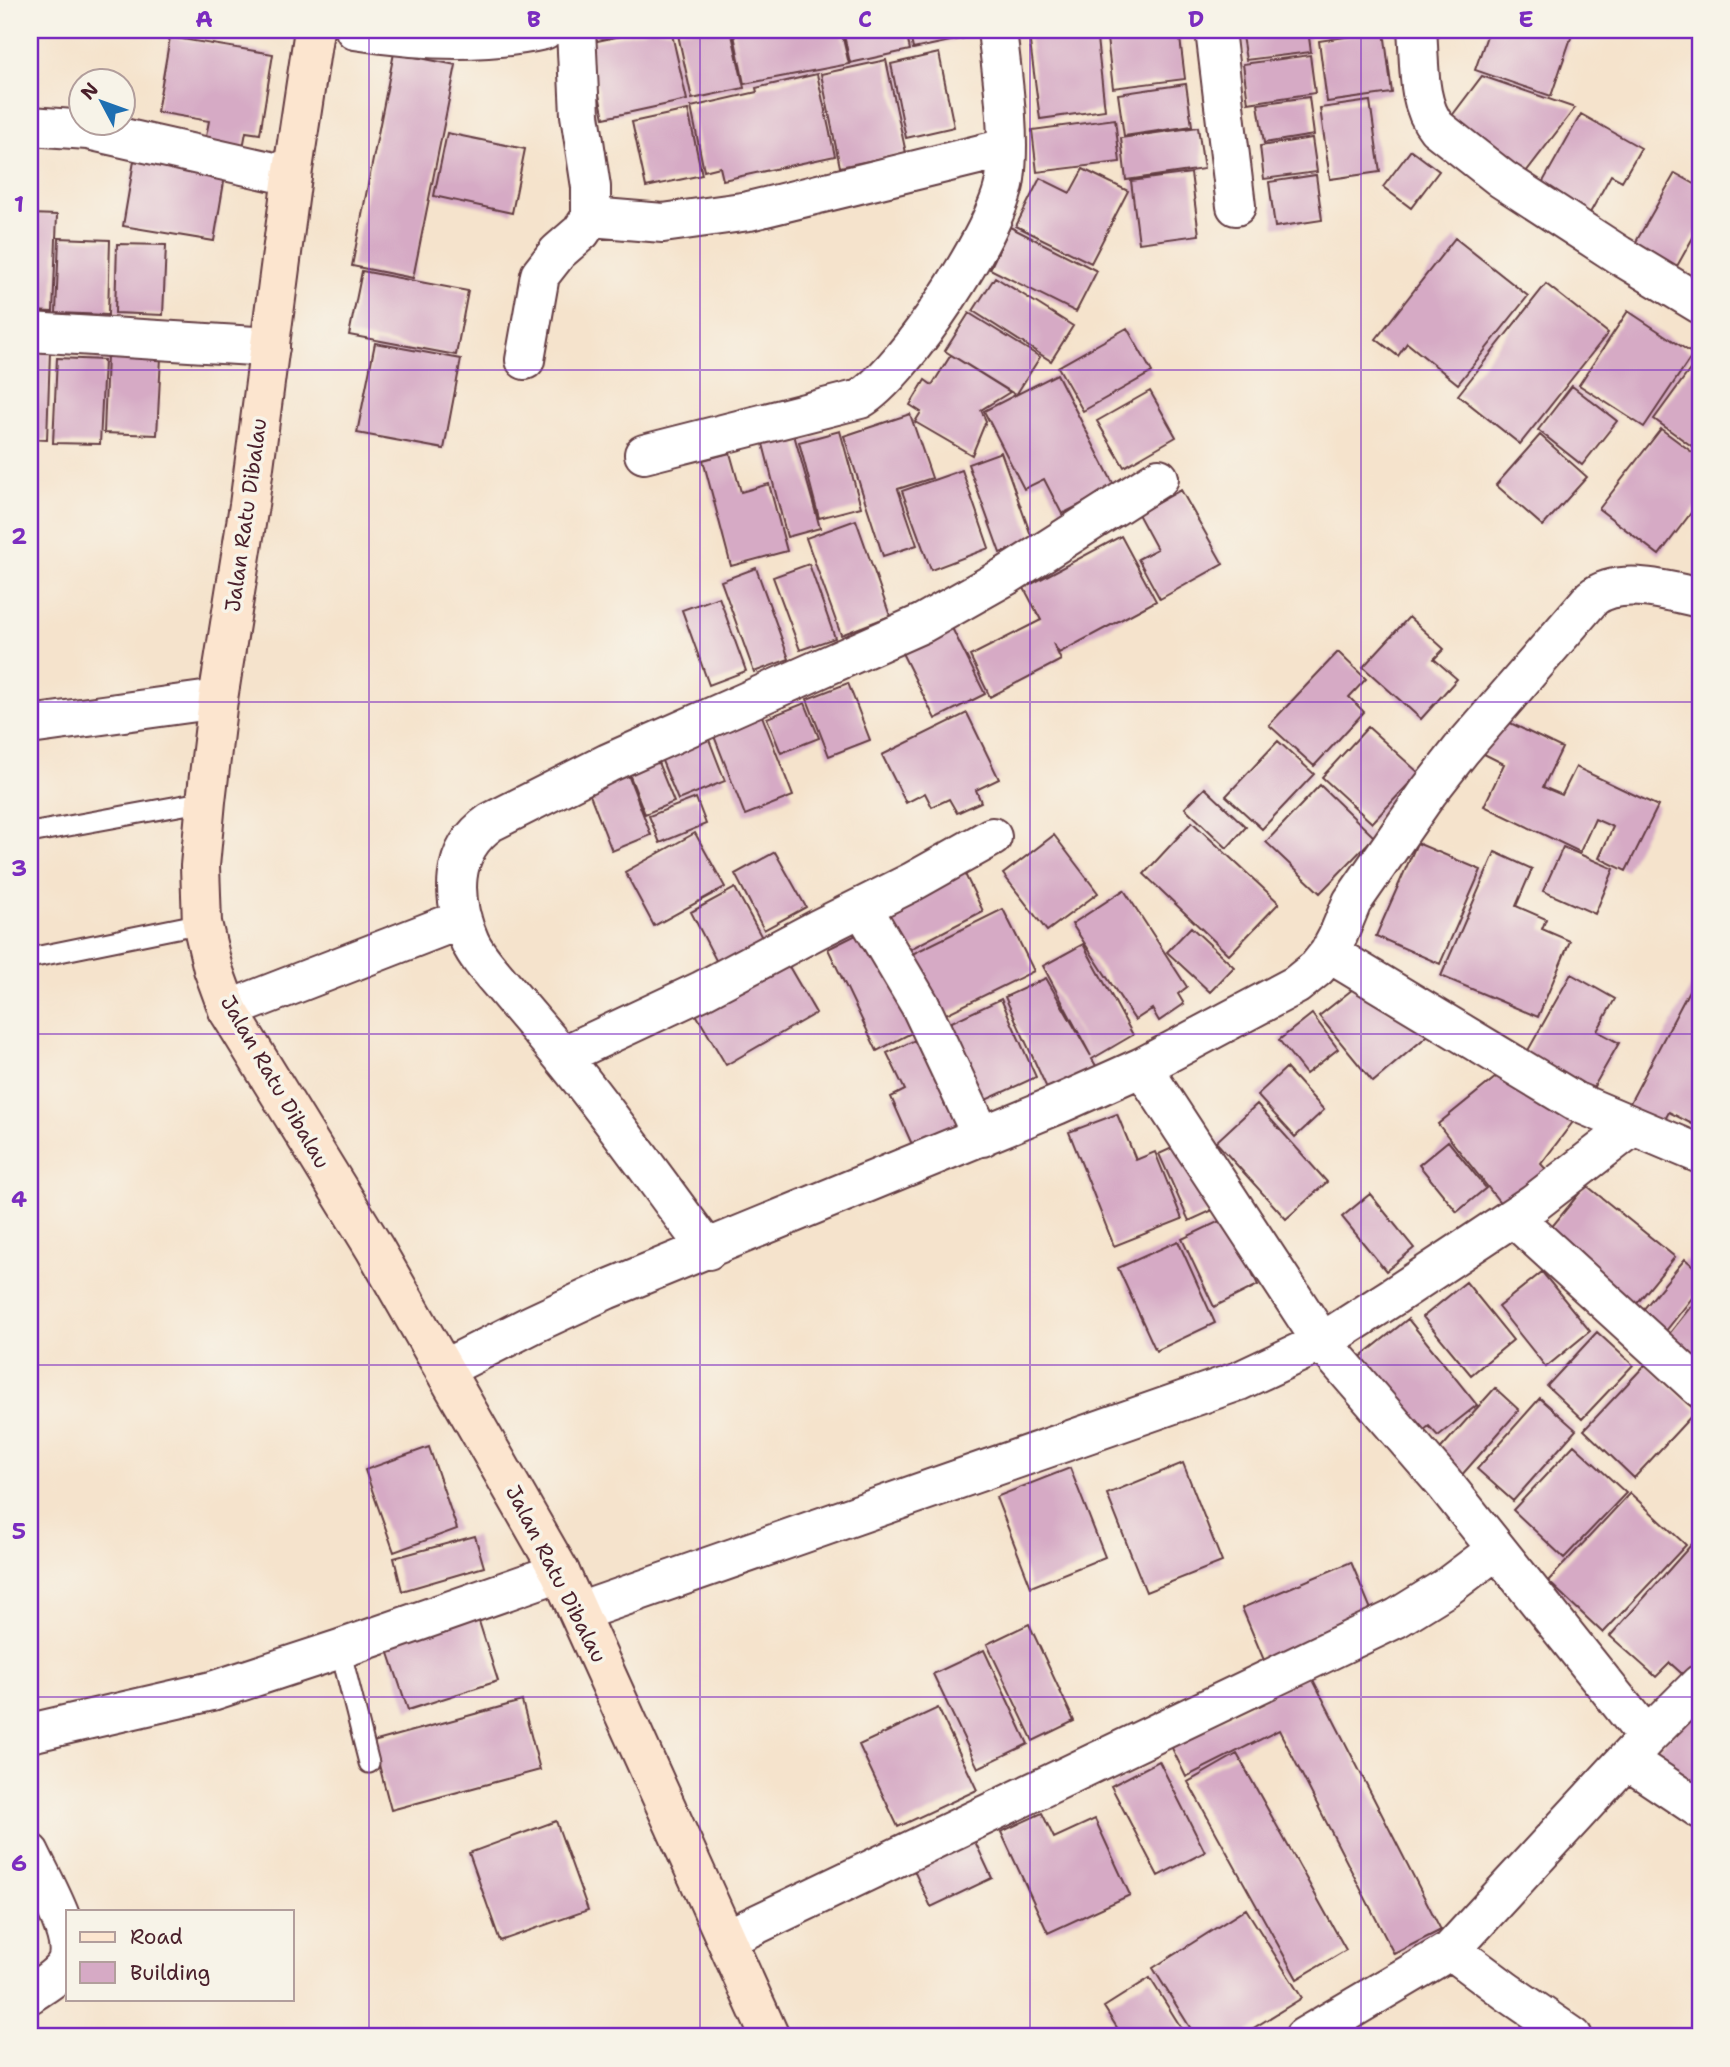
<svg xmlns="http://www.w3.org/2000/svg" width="1730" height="2067" font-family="'Shantell Sans',sans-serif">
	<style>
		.building { fill: #d6aac5 }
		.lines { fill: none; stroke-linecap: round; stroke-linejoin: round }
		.service-casing { stroke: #643c43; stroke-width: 23 }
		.minor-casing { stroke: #643c43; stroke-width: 42 }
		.tertiary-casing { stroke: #643c43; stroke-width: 42 }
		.secondary-casing { stroke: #643c43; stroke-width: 42 }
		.service { stroke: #fff; stroke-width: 19 }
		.minor { stroke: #fff; stroke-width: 38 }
		.tertiary { stroke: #fff; stroke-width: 38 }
		.secondary { stroke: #fce5cf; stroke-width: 38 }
		.grid { fill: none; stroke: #7b2cbf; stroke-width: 2; stroke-opacity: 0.55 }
		.labels { text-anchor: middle; stroke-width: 7; stroke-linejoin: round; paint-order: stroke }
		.street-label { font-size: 21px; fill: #4a1f2b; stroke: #f7f3e8 }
		.neatline { fill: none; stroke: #7b2cbf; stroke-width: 2.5 }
		.grid-label { font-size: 23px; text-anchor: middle; font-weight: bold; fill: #7b2cbf }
	</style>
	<rect width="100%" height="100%" fill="#f7f3e8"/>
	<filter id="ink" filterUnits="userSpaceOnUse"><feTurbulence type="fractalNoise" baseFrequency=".0143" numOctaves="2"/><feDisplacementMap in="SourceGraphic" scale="14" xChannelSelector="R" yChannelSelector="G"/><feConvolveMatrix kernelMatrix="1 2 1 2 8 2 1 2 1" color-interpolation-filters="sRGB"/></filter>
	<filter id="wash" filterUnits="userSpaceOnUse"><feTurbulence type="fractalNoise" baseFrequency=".00686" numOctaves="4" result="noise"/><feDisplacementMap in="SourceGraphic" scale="28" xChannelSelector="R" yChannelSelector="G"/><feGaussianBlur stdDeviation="1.57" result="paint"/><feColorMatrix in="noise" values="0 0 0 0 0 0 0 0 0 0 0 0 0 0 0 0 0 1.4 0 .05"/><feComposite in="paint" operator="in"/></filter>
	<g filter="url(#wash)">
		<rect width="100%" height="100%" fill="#f5e3cc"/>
		<g id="blocks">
			<path class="building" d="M 162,30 L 194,30 L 191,39 Z
				M 649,30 L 671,30 L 687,100 L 604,118 L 588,43 Z
				M 677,30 L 731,30 L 744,88 L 692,99 Z
				M 733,30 L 841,30 L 849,64 L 744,84 Z
				M 843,30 L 906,30 L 910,50 L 850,63 Z
				M 909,30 L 976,30 L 978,35 L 913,49 Z
				M 1074,30 L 1096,30 L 1105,110 L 1040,119 L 1029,35 Z
				M 1106,30 L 1179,30 L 1185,79 L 1113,88 Z
				M 1241,30 L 1308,30 L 1311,52 L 1246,60 Z
				M 1489,30 L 1556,30 L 1572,35 L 1551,96 L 1475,70 Z
				M 1384,31 L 1392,93 L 1327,102 L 1319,41 Z
				M 170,37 L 273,54 L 260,134 L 246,132 L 243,148 L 205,142 L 209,121 L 157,112 Z
				M 394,53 L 456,65 L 413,278 L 352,266 Z
				M 939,53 L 954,127 L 906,138 L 891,64 Z
				M 1310,55 L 1315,93 L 1248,103 L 1243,64 Z
				M 886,60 L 906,153 L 840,167 L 821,74 Z
				M 817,74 L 835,156 L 723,180 L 720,167 L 704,171 L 691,107 L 757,92 L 756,88 Z
				M 1482,76 L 1575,108 L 1519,181 L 1445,125 Z
				M 1186,84 L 1192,126 L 1124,136 L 1118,94 Z
				M 1309,97 L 1314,135 L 1264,143 L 1258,104 Z
				M 1370,101 L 1380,172 L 1330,179 L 1320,108 Z
				M 688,110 L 702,175 L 646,187 L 632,122 Z
				M 1581,114 L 1641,148 L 1622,181 L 1611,175 L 1585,222 L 1536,194 Z
				M 1115,119 L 1120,162 L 1037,172 L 1032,130 Z
				M 1198,127 L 1204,169 L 1126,180 L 1121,138 Z
				M 447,133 L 525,149 L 512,213 L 434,196 Z
				M 1312,138 L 1317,172 L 1264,179 L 1260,146 Z
				M 1411,150 L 1439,171 L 1411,208 L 1383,187 Z
				M 134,161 L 225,176 L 214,241 L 123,226 Z
				M 1083,169 L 1128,191 L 1091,263 L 1016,226 L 1040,178 L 1070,193 Z
				M 1191,173 L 1199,235 L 1139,243 L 1131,181 Z
				M 1675,173 L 1700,187 L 1700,225 L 1671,277 L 1629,254 Z
				M 1316,175 L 1322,220 L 1275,227 L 1269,182 Z
				M 30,214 L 57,215 L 53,312 L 30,311 Z
				M 1010,227 L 1097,271 L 1076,312 L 990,269 Z
				M 59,238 L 110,240 L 108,315 L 56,313 Z
				M 1455,238 L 1528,296 L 1458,384 L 1407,343 L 1398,356 L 1376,339 Z
				M 117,244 L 166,245 L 163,315 L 115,313 Z
				M 362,271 L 468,291 L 456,355 L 349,335 Z
				M 995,277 L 1073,326 L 1051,361 L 973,311 Z
				M 1546,284 L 1608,333 L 1520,444 L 1458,395 Z
				M 1628,311 L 1693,354 L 1644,427 L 1579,385 Z
				M 969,313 L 1040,357 L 1016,395 L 945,351 Z
				M 1127,328 L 1152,372 L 1083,411 L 1058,367 Z
				M 375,343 L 461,359 L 444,449 L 357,433 Z
				M 30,351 L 50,351 L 47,440 L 30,439 Z
				M 107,355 L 161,357 L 157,435 L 104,433 Z
				M 951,355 L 1010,392 L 981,410 L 986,421 L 972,455 L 915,422 L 921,412 L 910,405 L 925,380 L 932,385 Z
				M 1700,356 L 1700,452 L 1654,419 Z
				M 57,358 L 104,360 L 100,444 L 53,443 Z
				M 1057,374 L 1115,487 L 1062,514 L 1044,479 L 1024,489 L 984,411 Z
				M 1572,386 L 1617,421 L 1582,465 L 1538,430 Z
				M 1150,391 L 1176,437 L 1124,467 L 1097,421 Z
				M 910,414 L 932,478 L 898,489 L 917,545 L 883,556 L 844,436 Z
				M 1661,429 L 1700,458 L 1700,501 L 1659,555 L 1599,509 Z
				M 793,431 L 820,528 L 787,537 L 762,440 Z
				M 840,431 L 861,507 L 819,518 L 799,442 Z
				M 1540,435 L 1587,477 L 1543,526 L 1496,485 Z
				M 1001,452 L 1033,541 L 1000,553 L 968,464 Z
				M 730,453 L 741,492 L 769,484 L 787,551 L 731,566 L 703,460 Z
				M 962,470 L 989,548 L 931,570 L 902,491 Z
				M 1181,490 L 1223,564 L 1160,599 L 1138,559 L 1157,549 L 1138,514 Z
				M 856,520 L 890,616 L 841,635 L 806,538 Z
				M 1121,536 L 1156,601 L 1059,653 L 1053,643 L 1061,660 L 990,697 L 970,656 L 1041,620 L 1024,588 Z
				M 809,564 L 835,638 L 800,650 L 773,577 Z
				M 756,568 L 789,659 L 754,672 L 721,581 Z
				M 719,597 L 746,671 L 709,685 L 682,610 Z
				M 1409,617 L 1444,649 L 1434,659 L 1457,679 L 1421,719 L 1363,667 Z
				M 952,628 L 985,694 L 935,719 L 902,653 Z
				M 1338,652 L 1366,679 L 1349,697 L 1364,712 L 1314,766 L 1269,725 Z
				M 848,683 L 870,740 L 829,756 L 807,699 Z
				M 805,703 L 819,738 L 781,753 L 767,718 Z
				M 967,713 L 999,779 L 976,790 L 981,802 L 957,813 L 949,799 L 932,807 L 925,793 L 906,803 L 882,755 Z
				M 762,716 L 793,796 L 745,815 L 714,736 Z
				M 1502,719 L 1562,748 L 1543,787 L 1562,795 L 1576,767 L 1658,806 L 1626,871 L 1599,858 L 1613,827 L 1595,819 L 1580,852 L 1484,806 L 1504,764 L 1484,754 Z
				M 1368,727 L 1419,773 L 1372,823 L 1322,777 Z
				M 708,737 L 725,781 L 678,800 L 660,756 Z
				M 1278,741 L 1314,774 L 1262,829 L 1226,796 Z
				M 657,760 L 674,802 L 645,814 L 628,771 Z
				M 625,767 L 651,835 L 612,851 L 585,782 Z
				M 1320,785 L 1374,837 L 1320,893 L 1266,842 Z
				M 1205,788 L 1246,827 L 1227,848 L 1185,808 Z
				M 696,798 L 706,824 L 660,843 L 649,816 Z
				M 1192,822 L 1279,903 L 1229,955 L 1144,874 Z
				M 695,833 L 725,887 L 654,926 L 625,872 Z
				M 1054,835 L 1098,893 L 1047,931 L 1003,874 Z
				M 1417,843 L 1481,870 L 1440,964 L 1376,936 Z
				M 1563,847 L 1614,869 L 1595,914 L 1543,891 Z
				M 775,852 L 806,907 L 764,930 L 735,874 Z
				M 1495,852 L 1532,869 L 1516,906 L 1546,919 L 1542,929 L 1570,941 L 1538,1017 L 1441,976 Z
				M 962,868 L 983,911 L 901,954 L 879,911 Z
				M 735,888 L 766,945 L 721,970 L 691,912 Z
				M 1124,890 L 1187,987 L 1178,994 L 1184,1004 L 1159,1021 L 1152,1009 L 1135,1020 L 1072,924 Z
				M 1003,909 L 1034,971 L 934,1020 L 904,958 Z
				M 1191,927 L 1234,967 L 1210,992 L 1167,952 Z
				M 870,928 L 919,1029 L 877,1051 L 828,949 Z
				M 1083,944 L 1133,1035 L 1092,1059 L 1101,1074 L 1051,1097 L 1005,997 L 1046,978 L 1091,1056 L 1043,966 Z
				M 780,951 L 816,1013 L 726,1065 L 690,1004 Z
				M 1571,974 L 1615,999 L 1597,1031 L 1619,1043 L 1592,1090 L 1526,1054 Z
				M 1693,983 L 1700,987 L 1700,1128 L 1669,1112 L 1656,1136 L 1622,1118 Z
				M 1358,985 L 1393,1015 L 1403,1009 L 1434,1030 L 1373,1082 L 1319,1016 Z
				M 1001,999 L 1036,1077 L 977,1104 L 943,1026 Z
				M 1312,1014 L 1338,1049 L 1306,1074 L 1279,1040 Z
				M 926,1035 L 967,1125 L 914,1149 L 891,1097 L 905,1090 L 887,1053 Z
				M 1286,1068 L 1324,1110 L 1295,1137 L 1257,1095 Z
				M 1506,1069 L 1579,1114 L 1541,1164 L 1550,1174 L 1506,1210 L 1438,1124 Z
				M 1257,1104 L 1327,1182 L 1286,1219 L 1216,1142 Z
				M 1117,1114 L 1136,1160 L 1155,1152 L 1182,1219 L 1114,1246 L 1069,1132 Z
				M 1448,1141 L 1486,1188 L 1457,1212 L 1419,1165 Z
				M 1183,1143 L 1213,1210 L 1189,1221 L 1159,1154 Z
				M 1586,1185 L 1675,1257 L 1630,1312 L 1541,1240 Z
				M 1370,1194 L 1414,1248 L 1386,1271 L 1342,1217 Z
				M 1226,1218 L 1258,1285 L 1214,1307 L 1182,1239 Z
				M 1178,1241 L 1215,1323 L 1156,1351 L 1118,1268 Z
				M 1685,1259 L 1700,1272 L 1700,1288 L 1657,1342 L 1633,1322 Z
				M 1542,1272 L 1590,1331 L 1546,1367 L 1498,1307 Z
				M 1466,1282 L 1513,1340 L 1471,1375 L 1423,1317 Z
				M 1700,1295 L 1700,1374 L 1662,1343 Z
				M 1408,1319 L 1477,1405 L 1438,1436 L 1429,1426 L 1414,1438 L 1353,1363 Z
				M 1597,1332 L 1633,1365 L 1582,1419 L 1547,1386 Z
				M 1646,1364 L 1696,1411 L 1634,1478 L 1584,1430 Z
				M 1495,1388 L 1519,1410 L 1460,1477 L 1435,1455 Z
				M 1540,1398 L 1576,1430 L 1513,1501 L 1477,1469 Z
				M 1574,1445 L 1626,1493 L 1564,1558 L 1513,1510 Z
				M 429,1447 L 457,1529 L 394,1552 L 365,1470 Z
				M 1183,1463 L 1222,1562 L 1146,1592 L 1107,1494 Z
				M 1070,1468 L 1105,1557 L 1031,1587 L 996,1497 Z
				M 1630,1493 L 1686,1545 L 1603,1633 L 1548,1581 Z
				M 1700,1535 L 1700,1669 L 1690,1681 L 1670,1663 L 1656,1677 L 1610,1636 Z
				M 475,1536 L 484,1567 L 402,1591 L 394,1558 Z
				M 1351,1562 L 1375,1619 L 1266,1665 L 1242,1608 Z
				M 476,1612 L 498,1681 L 408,1710 L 385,1641 Z
				M 1029,1624 L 1074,1721 L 1033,1741 L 987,1644 Z
				M 984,1650 L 1028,1744 L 978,1768 L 933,1674 Z
				M 1310,1674 L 1441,1930 L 1394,1954 L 1279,1730 L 1186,1777 L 1171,1746 Z
				M 522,1701 L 540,1770 L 391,1810 L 373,1742 Z
				M 1700,1707 L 1700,1786 L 1689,1797 L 1649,1757 Z
				M 938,1708 L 977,1790 L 898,1827 L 859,1745 Z
				M 1237,1754 L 1346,1950 L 1297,1979 L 1188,1782 Z
				M 1159,1761 L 1205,1852 L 1158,1876 L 1111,1786 Z
				M 1042,1813 L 1054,1838 L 1095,1819 L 1130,1895 L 1048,1933 L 1001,1832 Z
				M 556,1821 L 588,1910 L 500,1941 L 469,1853 Z
				M 971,1833 L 992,1878 L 931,1907 L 910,1862 Z
				M 1246,1909 L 1302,1998 L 1239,2037 L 1196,2037 L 1153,1968 Z
				M 1150,1978 L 1187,2037 L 1123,2037 L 1104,2007 Z"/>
		</g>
	</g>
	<g filter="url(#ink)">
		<use href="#blocks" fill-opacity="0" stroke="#643c43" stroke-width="2"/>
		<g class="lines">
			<defs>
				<path id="service" d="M 30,833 L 206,801
					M 30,958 L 202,923
					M 340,1649 L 369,1763"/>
				<path id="minor" d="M 355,30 C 417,40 484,44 544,30
					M 576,30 L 580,115 L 591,187 L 591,217 L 663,223 L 749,211 L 1006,148
					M 1215,30 L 1236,206
					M 1417,30 C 1420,60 1416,103 1437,128 L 1502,179 L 1619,255 L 1700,304
					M 30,126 L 88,130 L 292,176
					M 30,332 L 270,347
					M 525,360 L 540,275 L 558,252 L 581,232 L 591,217
					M 644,454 L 860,399 C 903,374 999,229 1005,179 C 1011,135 1002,74 997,30
					M 862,907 L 920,1005 L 982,1137
					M 1329,953 L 1574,1101 L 1700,1154
					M 228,1010 L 462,919
					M 562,1056 L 701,991 L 818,929 L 912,882 L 992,837
					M 1142,1067 L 1322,1342 L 1444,1483 L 1647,1737
					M 1513,1217 L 1700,1388
					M 708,1250 C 659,1185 612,1117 560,1054 C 541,1031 521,1008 502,985 C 491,972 477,957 470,942 C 451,899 449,851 491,822 L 608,763 L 923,623 L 1006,576 L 1159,478
					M 444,1369 L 531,1325 L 606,1290 L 1057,1105 L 1142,1067 L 1296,985 L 1317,968 L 1329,953 L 1337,938 L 1352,902 L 1429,791 L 1461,750 L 1592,598 C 1619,576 1669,591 1700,598
					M 579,1612 L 1239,1381 L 1322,1342 L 1394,1296 L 1534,1203 L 1632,1127
					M 30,1733 L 212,1691 L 340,1649 L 560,1572
					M 1627,1760 L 1700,1809
					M 30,1853 C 41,1877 76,1936 67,1961 C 61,1976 42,1985 30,1994
					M 726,1939 L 1397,1618 L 1447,1587 L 1496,1550
					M 1451,1950 L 1506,1991 L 1573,2037
					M 1304,2037 L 1451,1950 L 1647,1737 L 1700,1684"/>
				<path id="tertiary" d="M 30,725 L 218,699"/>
				<path id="secondary" d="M 314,30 L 292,176 L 249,505 L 218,699 L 206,801 L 200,866 L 202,923 L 213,969 L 228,1010 L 375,1249 L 560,1572 L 770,2037"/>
			</defs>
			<use href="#service" class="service-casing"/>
			<use href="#minor" class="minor-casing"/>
			<use href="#tertiary" class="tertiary-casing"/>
			<use href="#secondary" class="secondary-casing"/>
			<use href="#service" class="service"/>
			<use href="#minor" class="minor"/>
			<use href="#tertiary" class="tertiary"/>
			<use href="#secondary" class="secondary"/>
		</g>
	</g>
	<path class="grid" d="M 369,30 L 369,2037M 700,30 L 700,2037M 1030,30 L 1030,2037M 1361,30 L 1361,2037M 30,370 L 1700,370M 30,702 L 1700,702M 30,1034 L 1700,1034M 30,1365 L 1700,1365M 30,1697 L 1700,1697"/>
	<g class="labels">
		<g class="street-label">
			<text transform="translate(246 515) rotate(-82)" y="7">Jalan Ratu Dibalau</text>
			<text transform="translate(275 1082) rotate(60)" y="7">Jalan Ratu Dibalau</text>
			<text transform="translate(556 1574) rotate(63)" y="7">Jalan Ratu Dibalau</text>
		</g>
	</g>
	<rect width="1730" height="2067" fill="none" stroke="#f7f3e8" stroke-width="77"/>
	<rect x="66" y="1910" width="228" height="91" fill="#f7f3e8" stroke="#b29e9c" stroke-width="2"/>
	<rect x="80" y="1932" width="35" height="10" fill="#fce5cf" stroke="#b29e9c" stroke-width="2"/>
	<text x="130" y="1944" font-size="21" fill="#4a1f2b">Road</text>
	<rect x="80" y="1962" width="35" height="21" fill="#d6aac5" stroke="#b29e9c" stroke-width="2"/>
	<text x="130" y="1980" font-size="21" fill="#4a1f2b">Building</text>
	<g transform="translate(102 102) rotate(311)"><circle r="33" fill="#f7f3e8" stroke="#b29e9c" stroke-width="2"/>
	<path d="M0-5L12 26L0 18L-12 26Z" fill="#1f6fb2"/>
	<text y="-10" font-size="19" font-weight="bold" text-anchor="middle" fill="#4a1f2b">N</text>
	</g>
	<rect x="38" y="38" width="1654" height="1990" class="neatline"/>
	<g class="grid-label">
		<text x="204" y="27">A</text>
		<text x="534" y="27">B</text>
		<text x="865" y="27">C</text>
		<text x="1196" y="27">D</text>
		<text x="1526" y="27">E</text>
		<text x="19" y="212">1</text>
		<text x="19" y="544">2</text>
		<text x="19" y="876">3</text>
		<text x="19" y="1207">4</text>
		<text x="19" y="1539">5</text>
		<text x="19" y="1871">6</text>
	</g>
</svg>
